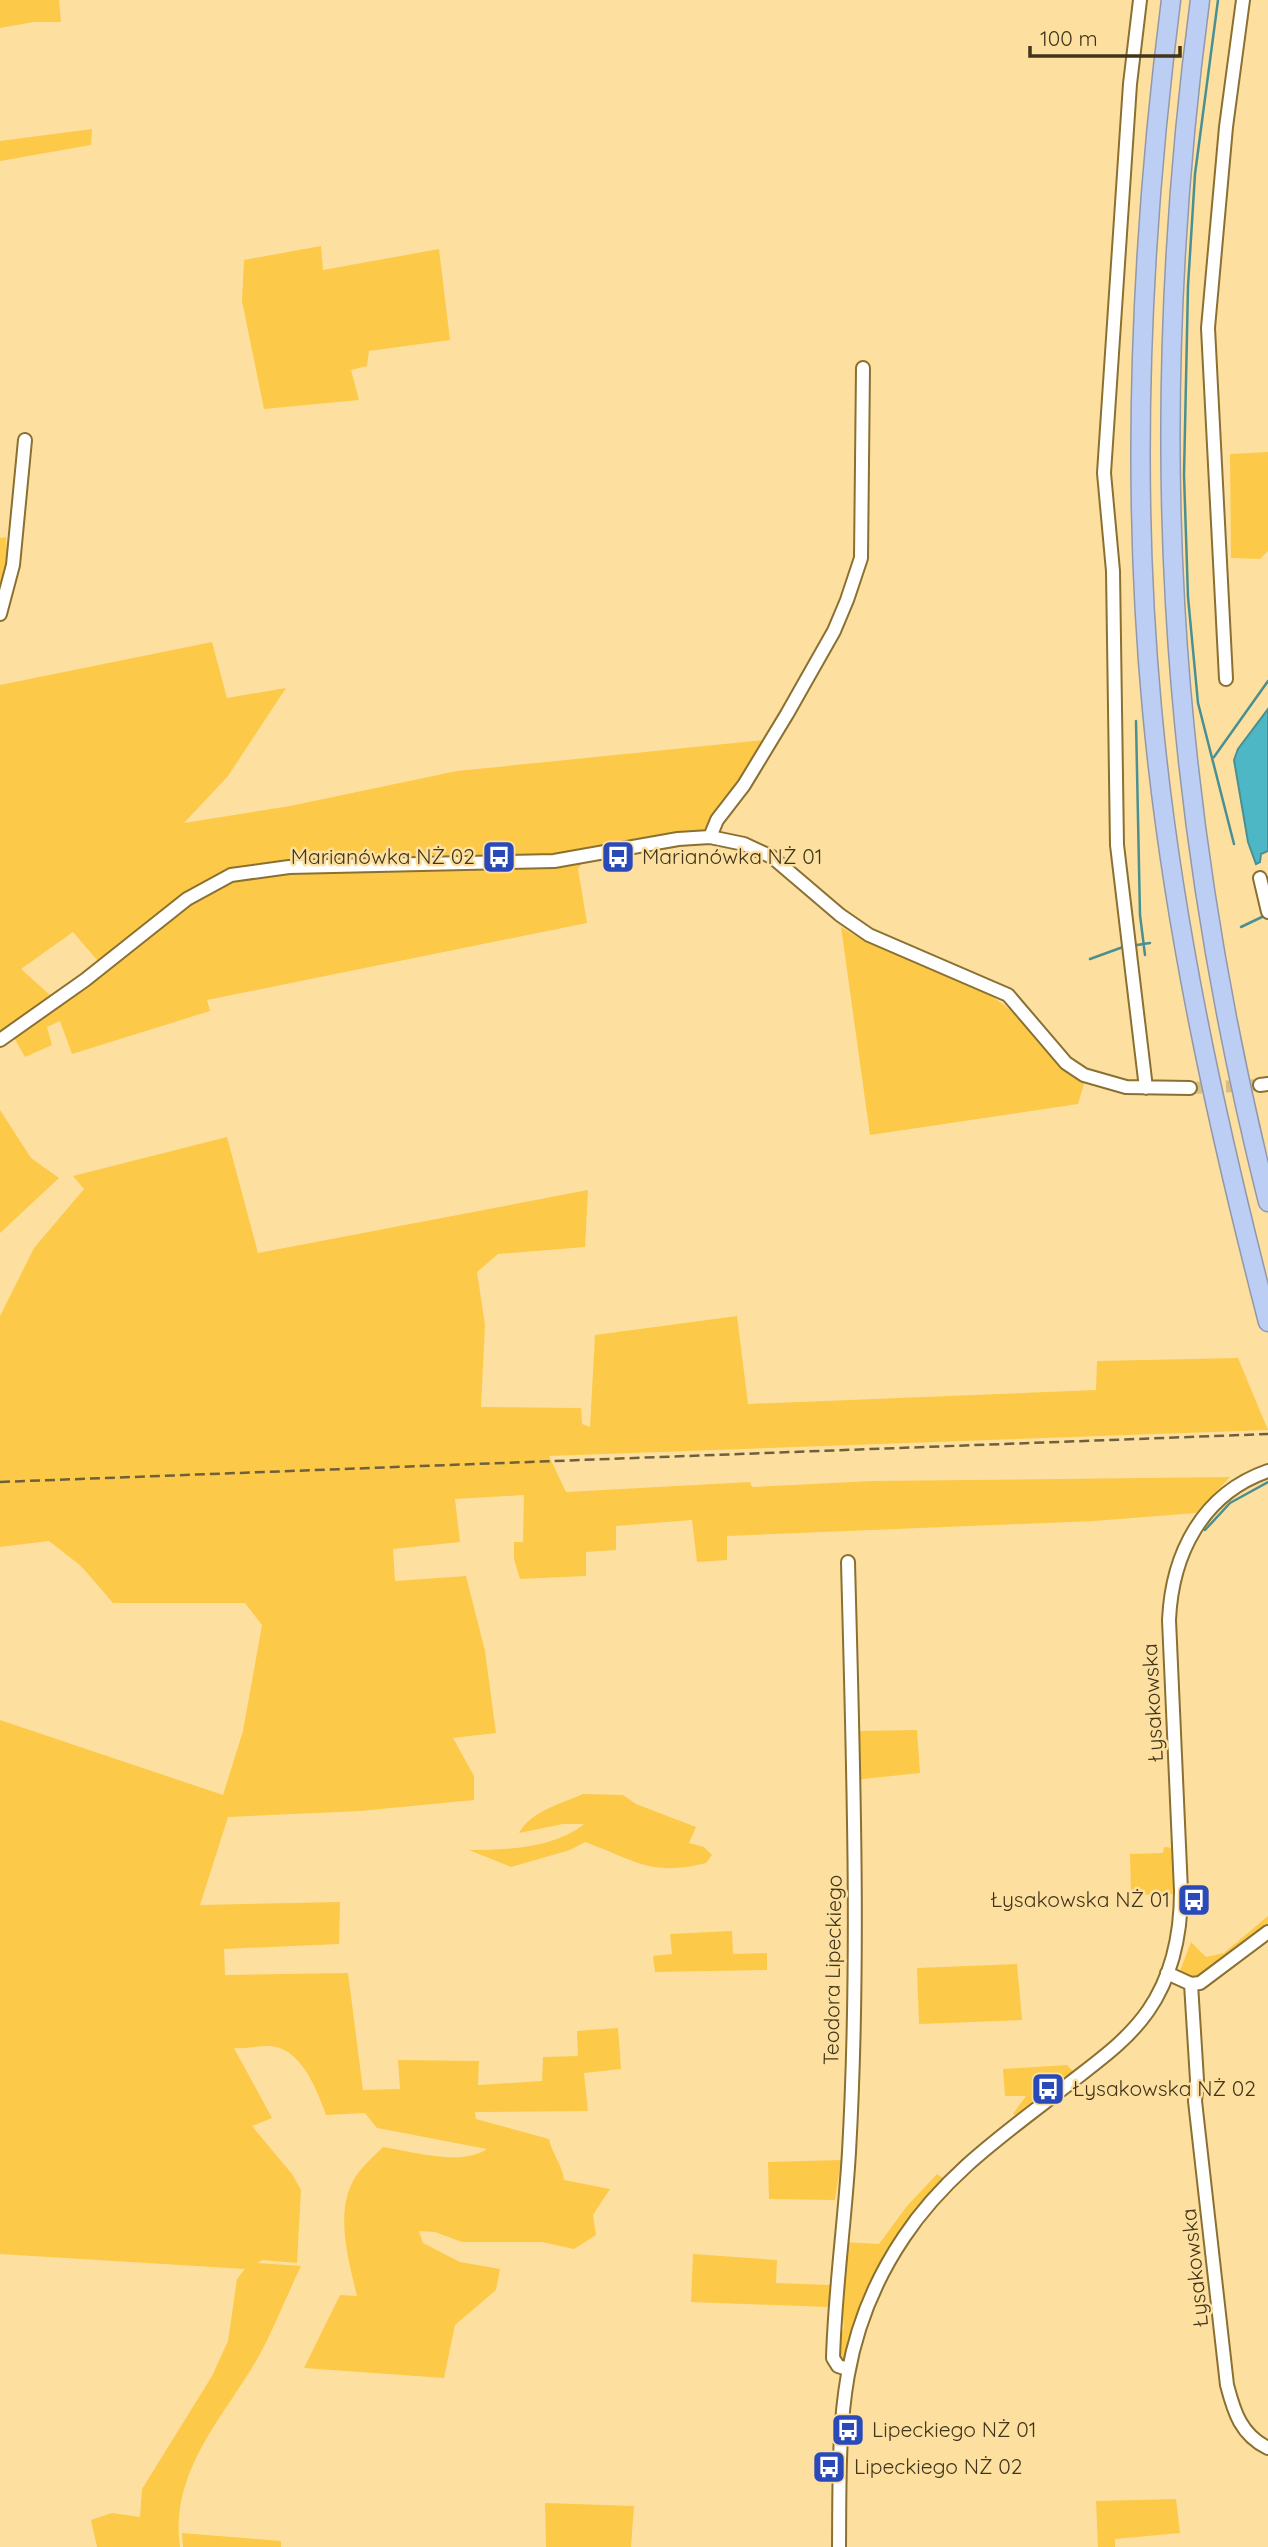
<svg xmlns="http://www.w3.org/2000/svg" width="1268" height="2547" font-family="Quicksand,sans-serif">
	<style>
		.green { fill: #fcc949; fill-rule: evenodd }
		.water { fill: #4eb7c5; stroke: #4a9092; stroke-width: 2 }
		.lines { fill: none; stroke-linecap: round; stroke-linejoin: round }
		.stream { stroke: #4a9092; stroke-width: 2.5 }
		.minor-tunnel { stroke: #d7be85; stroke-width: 12; stroke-dasharray: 12 6; stroke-linecap: butt }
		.minor-casing { stroke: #8a7031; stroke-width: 16 }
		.highway-casing { stroke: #9198a9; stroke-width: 21 }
		.minor { stroke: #fff; stroke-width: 12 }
		.highway { stroke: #bdcef5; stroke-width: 18 }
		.rail { stroke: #6f603c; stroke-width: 2.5; stroke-dasharray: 10 5; stroke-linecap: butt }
		.labels { text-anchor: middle; stroke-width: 5; stroke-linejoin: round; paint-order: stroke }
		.poi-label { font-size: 21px; fill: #40351b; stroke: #fde0a0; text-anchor: start }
		.street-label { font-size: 21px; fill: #40351b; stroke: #fde0a0 }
	</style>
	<rect width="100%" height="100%" fill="#fde0a0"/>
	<path class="green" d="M 0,0 L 59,0 L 61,22 L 34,22 L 0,28 Z
		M 92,129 L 91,145 L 0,161 L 0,141 Z
		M 321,246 L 323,270 L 439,249 L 450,340 L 369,351 L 367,366 L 351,370 L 359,400 L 264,409 L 242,301 L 244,260 Z
		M 1268,452 L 1268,551 L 1260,559 L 1231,558 L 1230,454 Z
		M 6,537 L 8,576 L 0,601 L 0,538 Z
		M 212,642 L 227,698 L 286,688 L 228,776 L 184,823 L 290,806 L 457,771 L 774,739 L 708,843 L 583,862 L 578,869 L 587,923 L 207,1000 L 210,1011 L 72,1054 L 60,1021 L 47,1027 L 52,1045 L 25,1057 L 13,1036 L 0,1045 L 0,685 ZM 73,932 L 104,968 L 82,984 L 76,977 L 50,995 L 21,969 Z
		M 841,927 C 889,959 949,967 996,999 C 1030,1022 1050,1061 1084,1084 L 1078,1104 L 870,1135 Z
		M 0,1110 L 31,1158 L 59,1178 L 0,1233 Z
		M 227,1137 L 258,1253 L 588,1190 L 585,1247 L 498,1254 L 477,1272 L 485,1325 L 481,1407 L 581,1408 L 582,1424 L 590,1427 L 595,1335 L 737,1316 L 748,1404 L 1096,1390 L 1097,1361 L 1238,1358 L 1268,1430 L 549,1456 L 566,1492 L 750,1482 L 752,1487 L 873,1481 L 1230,1477 L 1196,1513 L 1094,1521 L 727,1536 L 727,1560 L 697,1562 L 692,1520 L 616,1526 L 616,1550 L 586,1552 L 586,1576 L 520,1579 L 514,1559 L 514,1542 L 523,1542 L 524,1495 L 455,1499 L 460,1542 L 393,1549 L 395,1581 L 466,1576 L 485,1651 L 496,1733 L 453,1738 L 474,1776 L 474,1800 L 360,1811 L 228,1817 L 200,1905 L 340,1902 L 339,1944 L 224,1949 L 225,1975 L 348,1973 L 363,2090 L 400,2089 L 398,2060 L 479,2061 L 478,2085 L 542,2081 L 543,2057 L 578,2056 L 577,2031 L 618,2028 L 621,2069 L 584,2073 L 588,2111 L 475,2112 L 476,2119 L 549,2139 C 552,2154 562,2164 564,2180 L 610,2189 L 593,2215 L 596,2235 L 574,2249 L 542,2242 L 462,2242 L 435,2232 L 419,2231 L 423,2243 L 460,2262 L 500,2269 L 496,2290 L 455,2325 L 444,2378 L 304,2368 L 340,2295 L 357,2296 C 349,2262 335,2215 353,2181 C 360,2168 373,2157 383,2147 C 412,2151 460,2167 487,2149 L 377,2128 L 365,2113 L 326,2115 C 317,2090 300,2044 266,2046 C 255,2046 245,2049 234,2048 L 272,2118 L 252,2126 L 292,2174 L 301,2190 L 297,2263 L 262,2260 L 258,2263 L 301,2266 C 287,2295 275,2326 260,2354 C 226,2415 169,2470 180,2547 L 97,2547 L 91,2520 L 112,2513 L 140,2517 L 142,2489 L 212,2376 L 228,2341 L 237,2279 L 245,2269 L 0,2254 L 0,1720 L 223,1795 L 243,1731 L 262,1625 L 245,1603 L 113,1603 L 81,1566 L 49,1541 L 0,1547 L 0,1316 L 34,1248 L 84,1189 L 73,1176 Z
		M 917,1730 L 920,1773 L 854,1780 L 857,1731 Z
		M 583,1794 L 623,1795 L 636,1804 L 696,1827 L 689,1843 L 704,1847 L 712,1855 L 706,1863 C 650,1877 635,1860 585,1842 L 570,1850 L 511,1867 L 469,1850 C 507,1850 555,1848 584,1824 L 563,1824 L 519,1833 C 530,1812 562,1803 583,1794 Z
		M 1164,1847 L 1172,1848 L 1174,1894 L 1131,1895 L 1130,1854 L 1163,1853 Z
		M 1268,1916 L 1268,1929 L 1200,1979 L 1185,1979 L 1180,1971 L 1191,1942 L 1206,1957 L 1224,1953 Z
		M 732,1931 L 733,1954 L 767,1953 L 767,1970 L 655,1972 L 653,1956 L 672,1954 L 670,1934 Z
		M 1017,1964 L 1022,2020 L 919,2024 L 917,1968 Z
		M 1067,2065 L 1074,2072 L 1019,2116 L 1013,2114 L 1026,2096 L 1005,2096 L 1003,2069 Z
		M 841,2160 L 835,2200 L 769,2199 L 768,2162 Z
		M 937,2174 L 943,2178 C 891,2239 867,2285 843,2361 L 839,2359 L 839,2341 L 844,2327 L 840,2295 L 842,2242 L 879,2244 L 907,2206 Z
		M 693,2254 L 777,2260 L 776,2283 L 830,2285 L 829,2307 L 691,2302 Z
		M 1176,2499 L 1180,2533 L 1115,2539 L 1115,2547 L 1098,2547 L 1096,2501 Z
		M 545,2503 L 634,2506 L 631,2547 L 546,2547 Z
		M 182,2533 L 281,2541 L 281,2547 L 183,2547 Z"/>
	<path class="water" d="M 1268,709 L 1268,851 L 1261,854 L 1260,862 L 1256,864 L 1248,842 L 1234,760 L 1238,749 Z"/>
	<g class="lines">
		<path class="stream" d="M 1218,0 L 1195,174 L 1188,286 L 1184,475 L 1188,597 L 1198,703 L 1234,844
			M 1136,721 L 1140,915 L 1145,955
			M 1214,757 L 1268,681
			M 1241,927 L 1264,916
			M 1137,945 L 1150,943
			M 1090,959 L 1123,947
			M 1205,1530 L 1230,1503 L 1268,1482"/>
		<path class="minor-tunnel" d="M 1190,1088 L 1260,1085"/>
		<defs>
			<path id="minor" d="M 1140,0 L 1130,84 L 1104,473 L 1113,571 L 1117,845 L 1146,1088
				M 0,614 L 13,565 L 25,440
				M 1226,679 L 1208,328 L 1226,127 L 1243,0
				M 710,837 L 717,820 L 744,785 L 787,714 L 834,631 L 847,600 L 861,558 L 863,368
				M 1260,878 L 1268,912
				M 0,1040 L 85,980 L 187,899 L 231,875 L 289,867 L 554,861 L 678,839 L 710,837 L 744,844 L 772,857 L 840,915 L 869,935 L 1008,995 L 1066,1063 L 1084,1075 L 1126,1087 L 1190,1088
				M 1260,1085 L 1268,1084
				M 1167,1973 L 1191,1984 L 1200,1983 L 1268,1932
				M 1191,1984 L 1197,2080 L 1195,2101 L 1227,2385 C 1234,2412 1241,2435 1268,2448
				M 847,2369 L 838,2366 L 833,2358 C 835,2289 845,2221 849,2152 C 860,1956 853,1758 848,1562
				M 839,2547 C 840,2430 835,2339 904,2237 C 947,2172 1010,2130 1070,2083 C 1098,2061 1127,2041 1148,2011 C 1173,1975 1181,1934 1181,1891 L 1169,1620 C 1172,1554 1202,1494 1268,1471"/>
			<path id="highway" d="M 1171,0 C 1141,235 1130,473 1152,709 C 1171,917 1216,1121 1268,1322
				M 1200,0 C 1145,415 1166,797 1268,1202"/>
		</defs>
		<use href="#minor" class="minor-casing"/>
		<use href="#highway" class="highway-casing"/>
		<use href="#minor" class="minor"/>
		<use href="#highway" class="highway"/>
		<path class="rail" d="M 0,1482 L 1268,1434"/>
	</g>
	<defs>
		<symbol id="bus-square" viewBox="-11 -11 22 22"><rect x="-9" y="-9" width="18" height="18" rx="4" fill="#2b4aba" stroke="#fde0a0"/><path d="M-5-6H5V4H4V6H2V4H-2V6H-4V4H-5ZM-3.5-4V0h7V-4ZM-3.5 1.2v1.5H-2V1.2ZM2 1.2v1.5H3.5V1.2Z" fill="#fff"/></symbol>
	</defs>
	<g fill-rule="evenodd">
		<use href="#bus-square" x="480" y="838" width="38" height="38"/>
		<use href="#bus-square" x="599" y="838" width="38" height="38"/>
		<use href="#bus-square" x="1175" y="1881" width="38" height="38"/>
		<use href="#bus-square" x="1029" y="2070" width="38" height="38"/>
		<use href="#bus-square" x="829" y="2411" width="38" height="38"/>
		<use href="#bus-square" x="810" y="2448" width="38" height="38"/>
	</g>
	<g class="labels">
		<g class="poi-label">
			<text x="475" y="864" text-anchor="end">Marianówka NŻ 02</text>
			<text x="642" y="864">Marianówka NŻ 01</text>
			<text x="1170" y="1907" text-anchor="end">Łysakowska NŻ 01</text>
			<text x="1072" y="2096">Łysakowska NŻ 02</text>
			<text x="872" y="2437">Lipeckiego NŻ 01</text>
			<text x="854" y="2474">Lipeckiego NŻ 02</text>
		</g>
		<g class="street-label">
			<text transform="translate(1153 1703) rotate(-93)" y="7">Łysakowska</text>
			<text transform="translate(833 1970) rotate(-89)" y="7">Teodora Lipeckiego</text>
			<text transform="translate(1195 2268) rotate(-96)" y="7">Łysakowska</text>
		</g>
	</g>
	<path d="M1030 46v10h150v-10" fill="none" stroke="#40351b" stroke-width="3.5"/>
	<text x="1040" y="46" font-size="21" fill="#40351b" stroke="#fde0a0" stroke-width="5" paint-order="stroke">100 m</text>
</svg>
